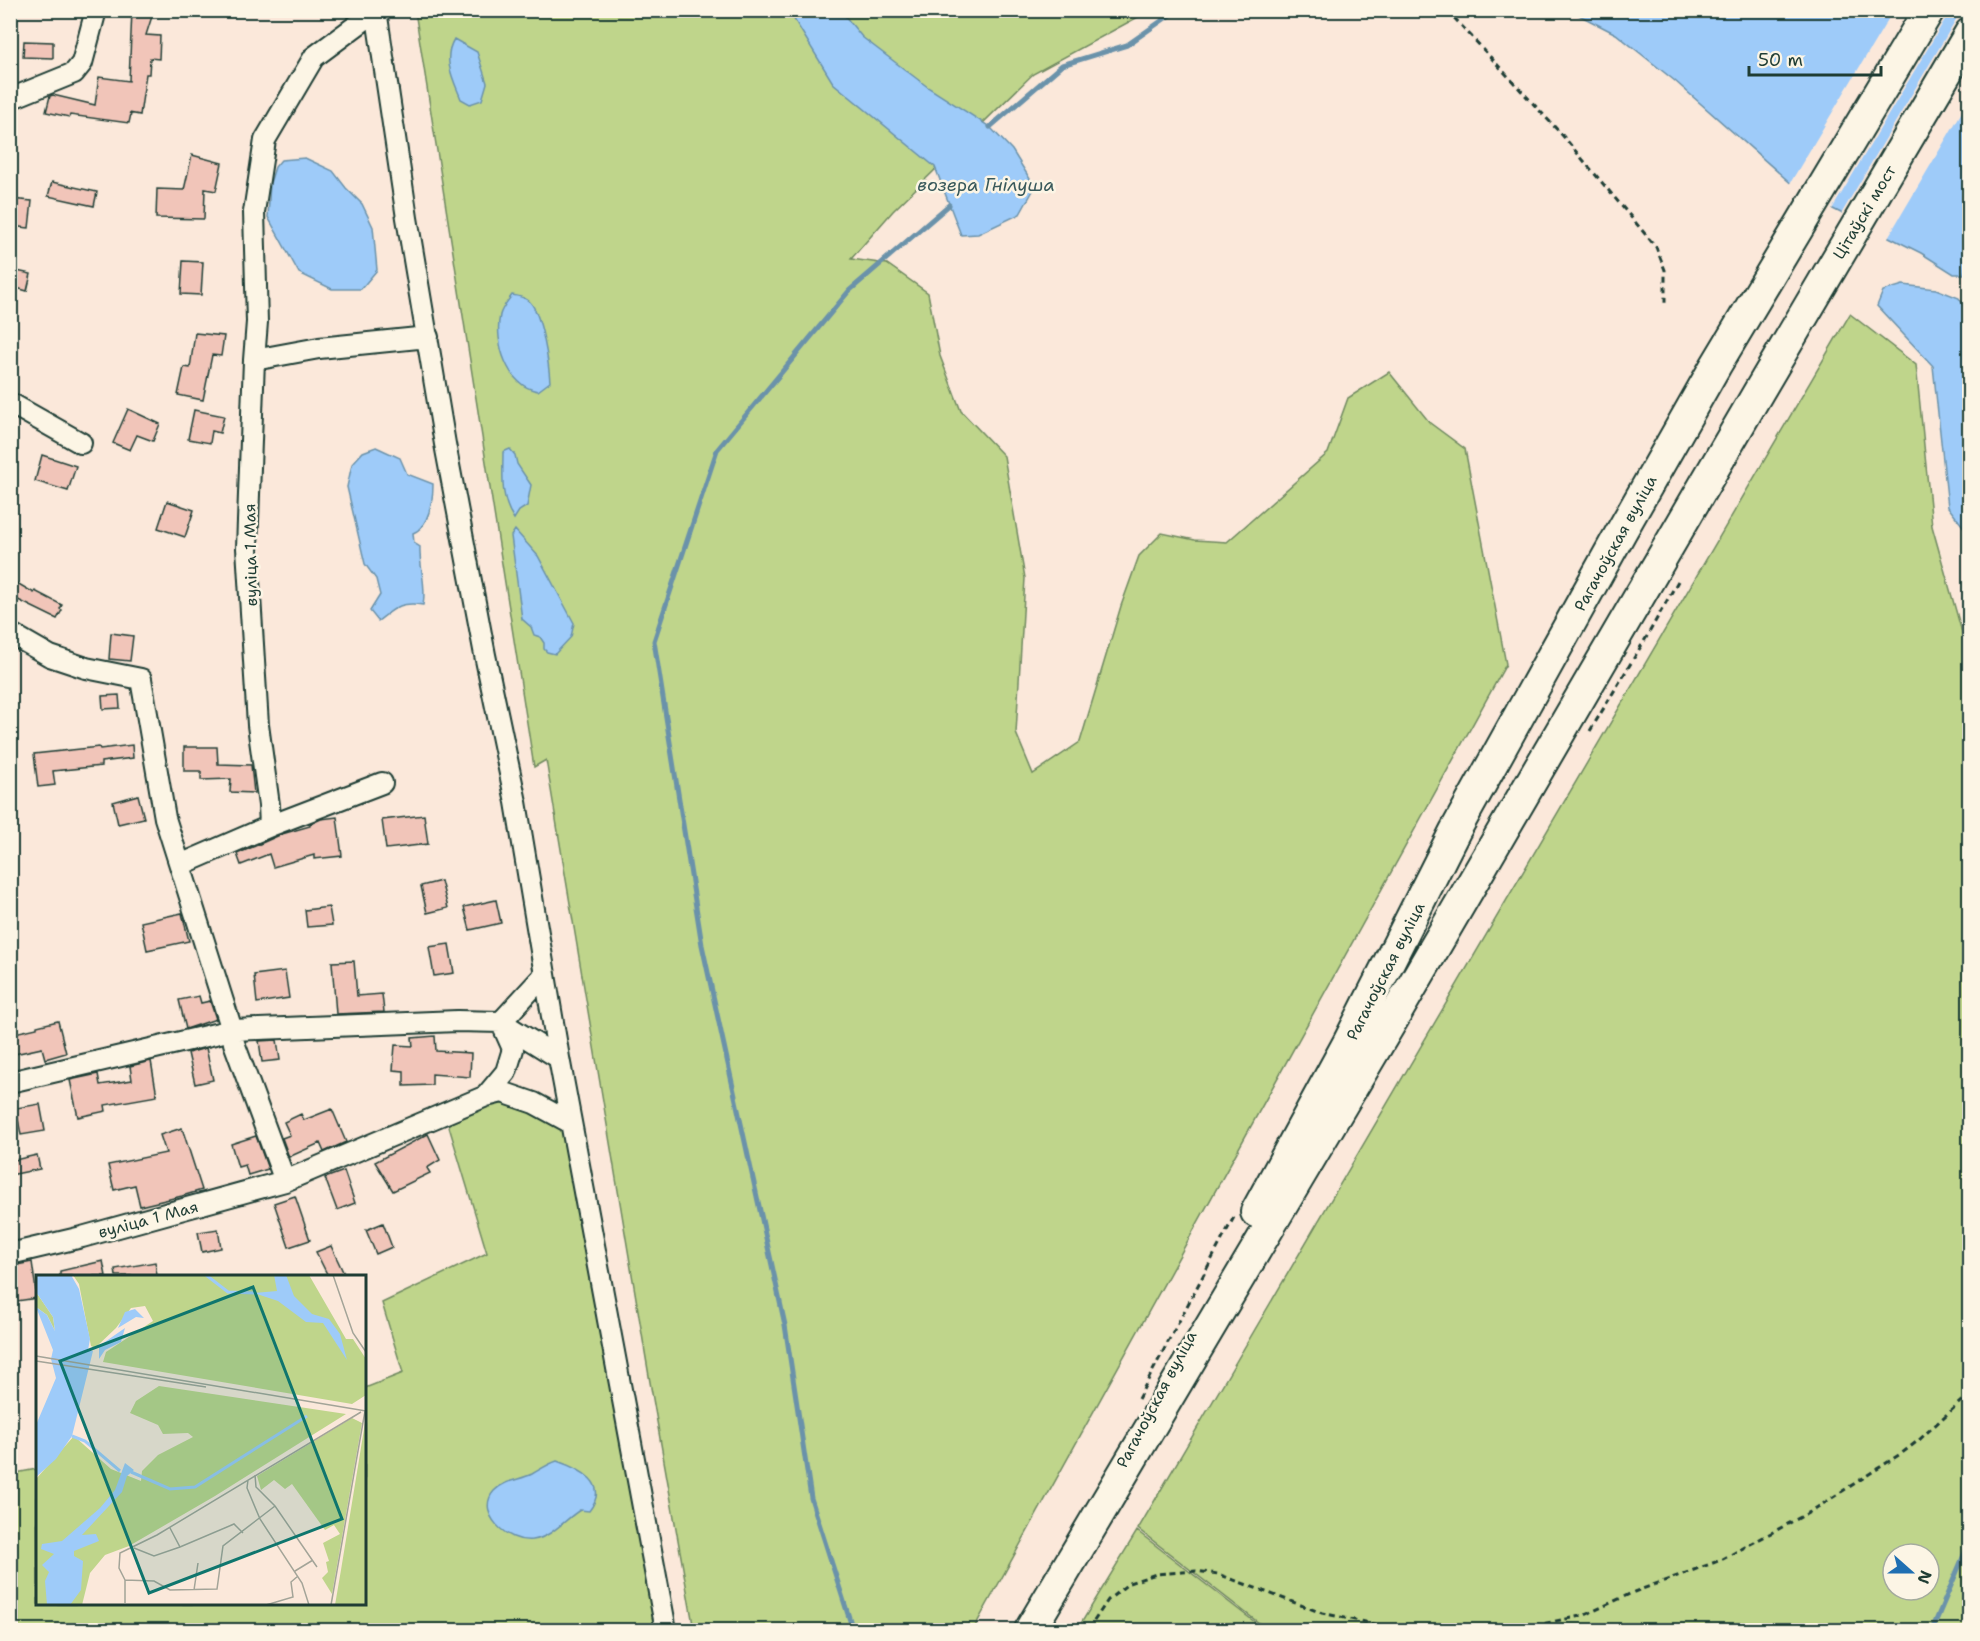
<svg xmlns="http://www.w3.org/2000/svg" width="1980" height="1641" font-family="'Shantell Sans',sans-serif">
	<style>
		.green { fill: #bfd58b; stroke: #6f8960; stroke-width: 1.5; fill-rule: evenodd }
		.water { fill: #9ecbf9; stroke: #6b92aa; stroke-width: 1.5 }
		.pier { fill: #fbe8da }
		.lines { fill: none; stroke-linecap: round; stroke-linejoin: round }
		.stream { stroke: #6b92aa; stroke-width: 5 }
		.building { fill: #f1c5b9; stroke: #1f3d34; stroke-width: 1.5 }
		.street-casing { stroke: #1f3d34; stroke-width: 24 }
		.primary-casing { stroke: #1f3d34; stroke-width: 34 }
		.path { stroke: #1f3d34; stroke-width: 3; stroke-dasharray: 6 4.5; stroke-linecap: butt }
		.street { stroke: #fcf5e5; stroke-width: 20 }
		.primary { stroke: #fcf5e5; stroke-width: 30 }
		.labels { text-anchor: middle; stroke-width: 5; stroke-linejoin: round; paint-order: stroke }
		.street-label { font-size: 16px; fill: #1f3d34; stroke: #fcf5e5 }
		.water-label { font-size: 18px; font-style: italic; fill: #38595b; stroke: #fcf5e5 }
		.inset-river { fill: none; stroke: #9ecbf9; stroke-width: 3 }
		.inset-road { fill: none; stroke: #a3a498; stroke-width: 1.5 }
		.view { fill: #0f766e; fill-opacity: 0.15; stroke: #0f766e; stroke-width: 3 }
		.inset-edge { fill: none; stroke: #1f3d34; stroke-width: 3 }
	</style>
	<rect width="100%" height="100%" fill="#fbe8da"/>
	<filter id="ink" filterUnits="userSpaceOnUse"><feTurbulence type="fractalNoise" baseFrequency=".0167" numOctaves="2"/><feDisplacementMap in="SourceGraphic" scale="12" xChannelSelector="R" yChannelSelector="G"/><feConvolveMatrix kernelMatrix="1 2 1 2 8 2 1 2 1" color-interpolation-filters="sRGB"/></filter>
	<g filter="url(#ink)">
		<path class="green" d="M 415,11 L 1149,11 L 1033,74 L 893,211 L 851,259 L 887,264 L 928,293 L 940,356 L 961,411 L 1004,456 L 1025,578 L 1016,733 L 1033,774 L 1080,742 L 1121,606 L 1139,556 L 1162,533 L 1195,540 L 1227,542 L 1328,453 L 1348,398 L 1389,372 L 1430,423 L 1465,449 L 1506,664 L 973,1630 L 694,1630 L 650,1382 L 546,760 L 534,767 Z
			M 1850,314 L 1916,365 L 1932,526 L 1969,657 L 1969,1630 L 1268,1630 L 1138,1529 ZM 1893,1554 L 1929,1554 L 1929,1590 L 1893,1590 Z
			M 502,1103 L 530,1111 L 564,1130 L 656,1630 L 11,1630 L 10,1474 L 37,1469 L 38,1604 L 364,1604 L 365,1388 L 403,1373 L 382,1303 L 487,1253 L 447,1120 L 486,1105 Z
			M 1137,1531 L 1265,1630 L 1077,1630 Z"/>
		<path class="water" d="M 789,11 L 841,11 L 862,37 L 929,88 L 990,127 L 1012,150 L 1035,187 L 1020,214 L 978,234 L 961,235 L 935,167 L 833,83 Z
			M 1571,11 L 1969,11 L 1970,242 L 1964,274 L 1954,274 L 1921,253 L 1803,194 L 1675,81 L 1616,34 Z
			M 454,39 L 477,52 L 487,83 L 482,100 L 470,104 L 461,99 C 453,79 442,59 454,39 Z
			M 305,158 L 333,171 L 346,188 L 362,204 L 373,227 L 377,270 L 361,289 L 332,289 L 299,273 L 268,217 L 270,183 L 275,167 L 281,160 Z
			M 1903,285 L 1936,289 L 1959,298 L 1969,313 L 1969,534 L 1948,507 L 1933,366 L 1877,306 L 1883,291 Z
			M 512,295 C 519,296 526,298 530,302 C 542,315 549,365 550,382 L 538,391 C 507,386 494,342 500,315 C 502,307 508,301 512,295 Z
			M 376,447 L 400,458 L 407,474 L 433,484 C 433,500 429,527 413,533 L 414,543 L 420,547 C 419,567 427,586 423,605 C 400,601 395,608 378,621 L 370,611 L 380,595 L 376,579 L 365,564 L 347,487 L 352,464 L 363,452 Z
			M 510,449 L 515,455 L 517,464 L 531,485 L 527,506 L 519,511 L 514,519 C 500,498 503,476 503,452 Z
			M 515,530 L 538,556 L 574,623 L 571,637 L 555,654 L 547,652 L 544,649 L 544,643 L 540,637 L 534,635 L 531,627 L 522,619 L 511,536 Z
			M 557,1461 C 580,1469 611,1483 589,1511 L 580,1510 C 564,1520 552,1537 533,1540 C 507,1544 475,1512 494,1491 C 504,1480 520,1480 532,1474 C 541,1469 548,1464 557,1461 Z"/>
		<path class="pier" d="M 1893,11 L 1950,11 L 1831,211 L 1801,196 L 1789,185 Z
			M 1961,11 L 1969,11 L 1969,100 L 1887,239 L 1840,216 Z"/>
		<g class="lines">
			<path class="stream" d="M 990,127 L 1062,65 L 1127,45 L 1177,10
				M 853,1630 L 811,1498 L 785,1325 L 702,945 L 654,641 L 717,450 L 849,291 L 949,205
				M 1932,1630 L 1970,1541"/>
		</g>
		<path class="building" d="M 132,10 L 154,10 L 146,35 L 160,36 L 159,59 L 150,58 L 149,74 L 146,74 L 140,115 L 129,113 L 131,114 L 129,123 L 70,115 L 69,117 L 46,112 L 50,96 L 53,95 L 95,105 L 99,77 L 129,81 Z
			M 24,41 L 53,42 L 53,58 L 23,57 Z
			M 192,155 L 222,163 L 216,191 L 205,189 L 204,219 L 156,218 L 157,189 L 184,190 Z
			M 52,182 L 97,192 L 94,206 L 48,196 Z
			M 10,199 L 32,201 L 29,228 L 10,226 Z
			M 183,261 L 203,262 L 201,295 L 181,294 Z
			M 17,271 L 31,274 L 27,291 L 13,287 Z
			M 195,333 L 224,336 L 221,356 L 212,355 L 203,400 L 178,395 L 184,367 L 190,368 Z
			M 128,409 L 160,424 L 153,441 L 137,435 L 130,450 L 113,443 Z
			M 194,410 L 224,416 L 220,433 L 212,431 L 210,443 L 188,439 Z
			M 42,455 L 76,466 L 68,491 L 35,481 Z
			M 167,501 L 194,510 L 185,537 L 158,528 Z
			M 10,579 L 34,593 L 35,591 L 62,605 L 60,609 L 62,610 L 57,619 L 10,596 Z
			M 111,633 L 133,636 L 130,661 L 109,659 Z
			M 119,695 L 120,708 L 103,709 L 102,696 Z
			M 132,745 L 133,758 L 101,762 L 101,766 L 53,771 L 55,785 L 38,787 L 34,754 L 99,747 L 100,749 Z
			M 184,747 L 217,747 L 218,764 L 251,765 L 254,793 L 230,792 L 231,779 L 201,780 L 201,771 L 184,771 Z
			M 138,795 L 144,818 L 118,824 L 113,802 Z
			M 424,815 L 428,844 L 386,849 L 382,820 Z
			M 337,817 L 342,856 L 314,859 L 314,855 L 273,867 L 269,854 L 241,865 L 237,854 L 282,834 L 310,826 L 310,824 L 321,819 Z
			M 441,881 L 448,908 L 427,913 L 421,886 Z
			M 496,900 L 501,923 L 470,930 L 464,907 Z
			M 329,907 L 332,925 L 307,927 L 305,910 Z
			M 182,913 L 189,941 L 147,950 L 141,922 Z
			M 449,944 L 454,973 L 434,976 L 429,947 Z
			M 354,961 L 357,996 L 382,994 L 384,1012 L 336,1014 L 332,962 Z
			M 285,971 L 289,998 L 257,1003 L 254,975 Z
			M 199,996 L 201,1003 L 210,1001 L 216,1019 L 186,1029 L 179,1000 Z
			M 58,1021 L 66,1053 L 45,1059 L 42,1048 L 10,1055 L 10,1034 L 37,1028 L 37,1026 Z
			M 435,1036 L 436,1051 L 471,1053 L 470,1077 L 432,1074 L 432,1085 L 404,1086 L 404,1071 L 393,1070 L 395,1045 L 413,1046 L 412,1038 Z
			M 277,1040 L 280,1060 L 262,1062 L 259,1041 Z
			M 206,1048 L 213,1080 L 195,1084 L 188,1053 Z
			M 151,1061 L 157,1096 L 105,1105 L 106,1111 L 78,1117 L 70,1080 L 98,1074 L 100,1085 L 132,1080 L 130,1066 Z
			M 40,1104 L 45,1131 L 21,1135 L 16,1108 Z
			M 332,1109 L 346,1142 L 324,1152 L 320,1143 L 289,1157 L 282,1138 L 290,1135 L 284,1122 L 301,1114 L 304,1120 Z
			M 182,1128 L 202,1190 L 182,1196 L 140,1206 L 135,1185 L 114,1190 L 108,1165 L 166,1153 L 160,1135 Z
			M 428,1134 L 440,1160 L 427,1168 L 430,1173 L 393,1191 L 375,1162 Z
			M 256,1136 L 268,1169 L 248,1175 L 245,1165 L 238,1167 L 231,1144 Z
			M 37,1155 L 40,1169 L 10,1175 L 10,1161 Z
			M 344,1171 L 355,1203 L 337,1210 L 325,1178 Z
			M 295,1196 L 310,1240 L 289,1247 L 274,1203 Z
			M 383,1223 L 392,1247 L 376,1254 L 366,1230 Z
			M 218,1229 L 221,1248 L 202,1252 L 198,1232 Z
			M 331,1246 L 345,1276 L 328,1276 L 316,1252 Z
			M 103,1261 L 106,1276 L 60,1276 L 60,1271 Z
			M 32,1262 L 37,1298 L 17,1301 L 12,1266 Z
			M 155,1262 L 157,1276 L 116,1276 L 115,1269 Z"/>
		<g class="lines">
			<defs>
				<path id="street" d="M 376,10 L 407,218 L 445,444 L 485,655 L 516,802 L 559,1058 L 666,1630
					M 10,99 L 74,73 L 82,63 L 96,10
					M 254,360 L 257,322 L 254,212 L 265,140 L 314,57 L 376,11
					M 10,403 L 81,443
					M 10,633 L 50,656 L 86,668 L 141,679 L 165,818 L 232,1030 L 234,1043 L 285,1181
					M 270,826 L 382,783
					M 180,865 L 270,826 L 269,805 L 258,725 L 247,548 L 254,360 L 319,348 L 428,337
					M 10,1082 L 232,1030 L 457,1021 L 501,1022 L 559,1058
					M 486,1096 L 506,1072 L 513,1049 L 501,1022 L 545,974
					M 10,1254 L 82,1237 L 285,1181 L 486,1096 L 502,1092 L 534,1103 L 571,1123"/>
				<path id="primary" d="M 1256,1212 L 1348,1043 L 1455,831 L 1621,532 L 1716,365 L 1929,10
					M 1030,1630 L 1393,1019 L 1759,391 L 1970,33"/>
			</defs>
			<use href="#street" class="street-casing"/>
			<use href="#primary" class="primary-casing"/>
			<path class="path" d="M 1447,10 L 1563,136 L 1656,247 L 1665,270 L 1665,303
				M 1590,731 L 1646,638 L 1678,581
				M 1138,1399 L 1234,1217
				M 1088,1630 L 1108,1600 L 1129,1583 L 1156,1574 L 1196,1571 L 1218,1574 L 1322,1613 L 1401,1630
				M 1514,1630 L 1585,1615 L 1634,1592 L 1721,1560 L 1810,1512 L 1902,1453 L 1919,1440 L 1970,1393"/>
			<use href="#street" class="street"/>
			<use href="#primary" class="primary"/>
		</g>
	</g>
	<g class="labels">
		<g class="street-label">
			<text transform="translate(1864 212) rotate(-59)" y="6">Цітаўскі мост</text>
			<text transform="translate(1615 543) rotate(-61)" y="6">Рагачоўская вуліца</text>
			<text transform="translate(250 555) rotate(-91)" y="6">вуліца 1 Мая</text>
			<text transform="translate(1385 971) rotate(-63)" y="6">Рагачоўская вуліца</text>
			<text transform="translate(148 1219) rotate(-15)" y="6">вуліца 1 Мая</text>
			<text transform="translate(1156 1399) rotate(-62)" y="6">Рагачоўская вуліца</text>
		</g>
		<g class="water-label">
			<text x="986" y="191">возера Гнілуша</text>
		</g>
	</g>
	<g transform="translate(36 1275)">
		<rect width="330" height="330" fill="#fbe8da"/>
		<path d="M 37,0 L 273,0 L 310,64 L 317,64 L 330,84 L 330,120 L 316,129 L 67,87 L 70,77 L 117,46 L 109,31 L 95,33 L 80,53 L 59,73 L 55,71 L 43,9 ZM 0,17 L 17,42 L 19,56 L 11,40 L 0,32 ZM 123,111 L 310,139 L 179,221 L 93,271 L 69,280 L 54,298 L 46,330 L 0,330 L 0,204 L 38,161 L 75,194 L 105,206 L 106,196 L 122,180 L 157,162 L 152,158 L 127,159 L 122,150 L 94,138 L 100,126 ZM 330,142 L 330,330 L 299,330 L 305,295 ZM 316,143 L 326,148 L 296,319 L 286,303 L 292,297 L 290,287 L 293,286 L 287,268 L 304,259 L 298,250 L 289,255 L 256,209 L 249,214 L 238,205 L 225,215 L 221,201 Z" fill="#bfd58b"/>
		<path d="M 0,0 L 35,0 L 43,14 L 54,64 L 52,75 L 57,76 L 36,161 L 20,184 L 0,202 L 0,150 L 20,103 L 15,84 L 17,75 L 0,32 L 11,40 L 19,56 L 17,42 L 0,17 ZM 238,0 L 250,0 L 258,21 L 276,39 L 293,44 L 304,59 L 311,85 L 287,48 L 270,47 L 242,26 L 218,18 L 241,16 ZM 99,34 L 108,43 L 100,42 L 82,53 L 89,37 ZM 89,53 L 85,67 L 69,75 L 63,84 L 63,71 ZM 89,188 L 98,195 L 91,201 L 86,217 L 46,260 L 60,259 L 63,266 L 38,276 L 38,281 L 47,286 L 45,315 L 34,330 L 11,330 L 9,306 L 13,297 L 6,290 L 18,279 L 5,274 L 6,269 L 26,266 L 64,233 L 79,215 Z" fill="#9ecbf9"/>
		<path class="inset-river" d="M 170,0 L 192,17 L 218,18M 36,161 L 49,166 L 84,196M 95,197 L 134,214 L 159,212 L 271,141"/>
		<path class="inset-road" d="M 297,0 L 317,58 L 330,77M 0,81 L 330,136M 0,86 L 170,112M 219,200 L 220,212 L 239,231 L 281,292M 212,205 L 211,213 L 224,244 L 266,308 L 273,330M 134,253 L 144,272 L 198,249 L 207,258M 98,273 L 118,281 L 144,272M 259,296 L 277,285M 89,305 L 83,293 L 84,278 L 121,260 L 325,137M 158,315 L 162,288M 89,328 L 89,305 L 118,306 L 134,315 L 181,314 L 187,271 L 239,231M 230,330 L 257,322 L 255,307 L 262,301M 295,330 L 329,136"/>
		<path class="view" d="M 217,12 L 306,244 L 113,318 L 24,86 Z"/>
		<rect width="330" height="330" class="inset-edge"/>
	</g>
	<rect width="1980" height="1641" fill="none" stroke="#fcf5e5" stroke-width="36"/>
	<rect x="18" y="18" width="1944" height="1605" fill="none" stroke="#1f3d34" stroke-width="2" filter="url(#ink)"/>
	<g transform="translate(1911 1572) rotate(111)"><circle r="28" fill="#fcf5e5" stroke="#a4ab9e" stroke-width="1.5"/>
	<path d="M0-4.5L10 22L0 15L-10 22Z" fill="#1f6fb2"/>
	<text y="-9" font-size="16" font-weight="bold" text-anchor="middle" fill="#1f3d34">N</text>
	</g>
	<path d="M1749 66v9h132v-9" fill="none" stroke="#1f3d34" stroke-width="3"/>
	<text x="1758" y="66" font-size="18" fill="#1f3d34" stroke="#fcf5e5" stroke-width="4.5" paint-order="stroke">50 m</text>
</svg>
